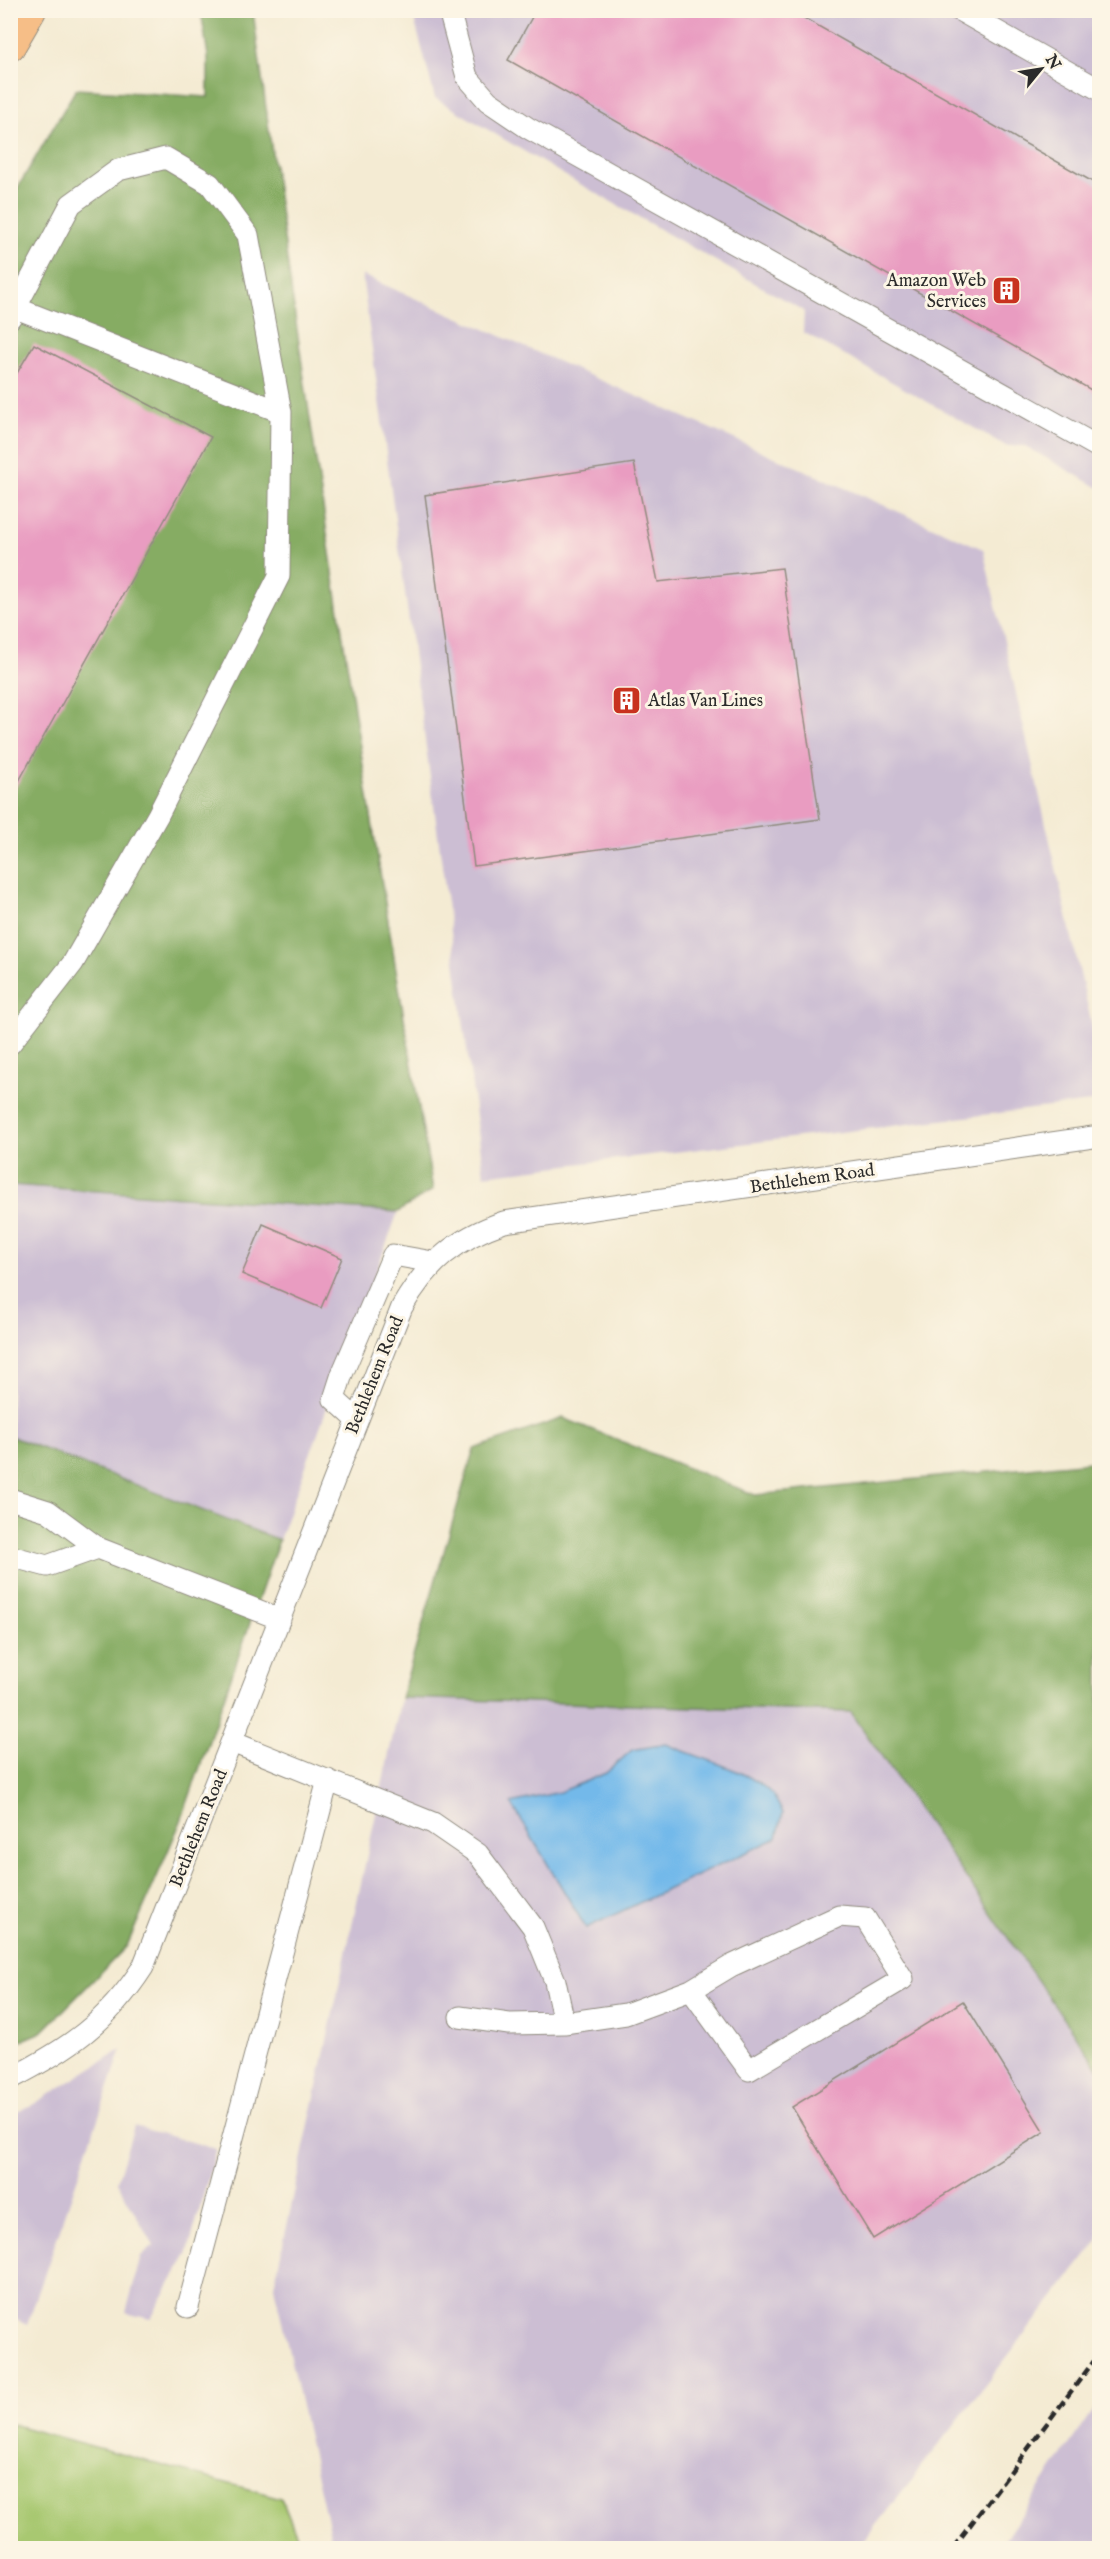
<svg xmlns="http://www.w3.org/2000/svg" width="1110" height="2559" font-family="'IM FELL English',serif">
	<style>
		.industrial { fill: #ccbed3 }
		.green { fill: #a8c871; stroke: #6a7a4e; stroke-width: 1.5 }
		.forest { fill: #86ac63; stroke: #586c47; stroke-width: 1.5 }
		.water { fill: #73b9ea; stroke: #4f728a; stroke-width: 1.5 }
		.building { fill: #e99cc1 }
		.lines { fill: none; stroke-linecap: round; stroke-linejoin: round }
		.minor-casing { stroke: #908b7f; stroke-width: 23 }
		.highway-casing { stroke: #908b7f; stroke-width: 32 }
		.minor { stroke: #fff; stroke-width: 21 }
		.highway { stroke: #f6be87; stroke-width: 30 }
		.rail { stroke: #2b2b2b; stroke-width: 4.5; stroke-dasharray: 9 4.5; stroke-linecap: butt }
		.labels { text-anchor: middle; stroke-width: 6; stroke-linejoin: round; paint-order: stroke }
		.poi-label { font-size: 18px; fill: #2b2b2b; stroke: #fcf5e5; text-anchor: end }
		.street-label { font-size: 18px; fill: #2b2b2b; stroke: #fcf5e5 }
	</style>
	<rect width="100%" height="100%" fill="#fcf5e5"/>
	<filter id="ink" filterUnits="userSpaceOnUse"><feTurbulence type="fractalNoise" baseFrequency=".0167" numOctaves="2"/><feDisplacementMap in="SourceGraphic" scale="12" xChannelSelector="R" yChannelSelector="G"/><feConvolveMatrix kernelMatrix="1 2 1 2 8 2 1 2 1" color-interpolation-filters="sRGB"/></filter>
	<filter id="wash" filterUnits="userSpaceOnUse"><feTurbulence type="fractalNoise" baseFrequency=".008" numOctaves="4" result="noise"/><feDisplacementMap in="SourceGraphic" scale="24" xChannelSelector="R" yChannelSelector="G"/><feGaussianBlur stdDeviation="1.35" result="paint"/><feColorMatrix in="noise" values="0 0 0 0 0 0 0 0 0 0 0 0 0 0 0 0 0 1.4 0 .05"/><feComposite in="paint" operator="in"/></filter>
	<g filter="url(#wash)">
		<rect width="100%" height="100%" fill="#f4ebd3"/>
		<path class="industrial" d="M 412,11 L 1099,11 L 1099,488 L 1025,446 L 1006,446 L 803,332 L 804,311 L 564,175 L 435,98 Z
			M 362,275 L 983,549 L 1099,1056 L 1099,1101 L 484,1175 Z
			M 10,1185 L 398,1212 L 279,1540 L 11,1436 Z
			M 401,1698 L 851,1712 L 1099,2069 L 1099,2239 L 858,2548 L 333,2548 L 274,2286 Z
			M 122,2049 L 27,2325 L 11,2317 L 11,2115 L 34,2104 Z
			M 134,2126 L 216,2149 L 187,2255 L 150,2319 L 126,2313 L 141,2256 L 154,2246 L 117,2182 Z
			M 1099,2401 L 1099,2548 L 999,2548 Z"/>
		<path class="green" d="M 11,2424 L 281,2498 L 302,2548 L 11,2548 Z"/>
		<path class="forest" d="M 201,11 L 253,11 C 305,405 366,798 433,1190 L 398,1212 L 11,1185 L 11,199 L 76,89 L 208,97 L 208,56 Z
			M 563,1418 L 755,1495 L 1099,1461 L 1099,2069 L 851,1712 L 401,1698 L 474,1449 Z
			M 10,1436 L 279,1540 L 181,1821 L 127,1946 L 42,2032 L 11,2045 Z"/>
		<path class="water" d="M 666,1744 C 697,1758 748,1769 771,1793 C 776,1798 779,1807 783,1813 L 777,1838 L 586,1928 L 511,1803 L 560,1792 L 606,1773 L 632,1750 Z"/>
		<g id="blocks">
			<path class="building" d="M 536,10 L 790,10 L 1100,186 L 1100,395 L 508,60 Z
				M 34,344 L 211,437 L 10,797 L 10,385 Z
				M 634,463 L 658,582 L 782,568 L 820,819 L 474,866 L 425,495 Z
				M 263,1224 L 342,1258 L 321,1308 L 242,1274 Z
				M 963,2001 L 1044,2132 L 873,2239 L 792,2107 Z"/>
		</g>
	</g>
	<g filter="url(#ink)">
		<use href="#blocks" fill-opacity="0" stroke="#908b7f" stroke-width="1.5"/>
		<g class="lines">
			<defs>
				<path id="minor" d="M 449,10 L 467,77 L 488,101 L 528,128 L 1100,448
					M 959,10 L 1100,90
					M 16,308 L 281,412
					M 10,318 L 71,204 L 118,170 L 166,158 L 210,184 L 248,235 L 281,412 L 279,576 L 158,815 L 73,963 L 10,1044
					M 356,1419 L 334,1399 L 342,1374 L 393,1255 L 433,1262
					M 10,1499 L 48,1511 L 98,1548 L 280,1619
					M 10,1556 L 47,1566 L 98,1548
					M 232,1742 L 433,1823 L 478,1854 L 533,1927 L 555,1981 L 564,2023
					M 460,2017 L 509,2024 L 564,2023 L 626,2014 L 691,1990 L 731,1966 L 839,1916 L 865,1918 L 903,1979 L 749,2070 L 691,1990
					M 10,2079 C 68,2049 107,2023 143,1967 L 402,1307 C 427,1263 457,1238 504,1222 L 1100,1136
					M 188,2307 L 328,1780"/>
				<path id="highway" d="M 10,46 L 31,10"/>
			</defs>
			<use href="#minor" class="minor-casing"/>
			<use href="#highway" class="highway-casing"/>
			<use href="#minor" class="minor"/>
			<use href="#highway" class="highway"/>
			<path class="rail" d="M 953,2548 L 1100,2353"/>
		</g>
	</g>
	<defs>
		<symbol id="building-square" viewBox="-11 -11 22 22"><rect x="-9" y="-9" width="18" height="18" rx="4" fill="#c8321e" stroke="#fcf5e5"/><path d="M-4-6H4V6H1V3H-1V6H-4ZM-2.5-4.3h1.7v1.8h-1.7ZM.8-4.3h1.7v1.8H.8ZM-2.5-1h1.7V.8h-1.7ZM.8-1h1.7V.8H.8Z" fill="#fff"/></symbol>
	</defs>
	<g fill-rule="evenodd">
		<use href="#building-square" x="990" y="274" width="33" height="33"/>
		<use href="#building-square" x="610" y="684" width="33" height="33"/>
	</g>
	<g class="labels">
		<g class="poi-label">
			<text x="986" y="286">Amazon Web<tspan x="986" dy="21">Services</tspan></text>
			<text x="648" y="706" text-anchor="start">Atlas Van Lines</text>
		</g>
		<g class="street-label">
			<text transform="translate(812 1178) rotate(-8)" y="6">Bethlehem Road</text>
			<text transform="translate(374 1375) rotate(-68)" y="6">Bethlehem Road</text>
			<text transform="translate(198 1828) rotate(-68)" y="6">Bethlehem Road</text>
		</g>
	</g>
	<rect width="1110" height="2559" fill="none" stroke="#fcf5e5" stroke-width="36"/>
	<g transform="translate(1041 69) rotate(60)" stroke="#fcf5e5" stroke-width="4.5" paint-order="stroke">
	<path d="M0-4.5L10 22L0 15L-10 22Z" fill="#2b2b2b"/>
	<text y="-9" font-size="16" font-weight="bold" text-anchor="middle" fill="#2b2b2b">N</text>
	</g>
</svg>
